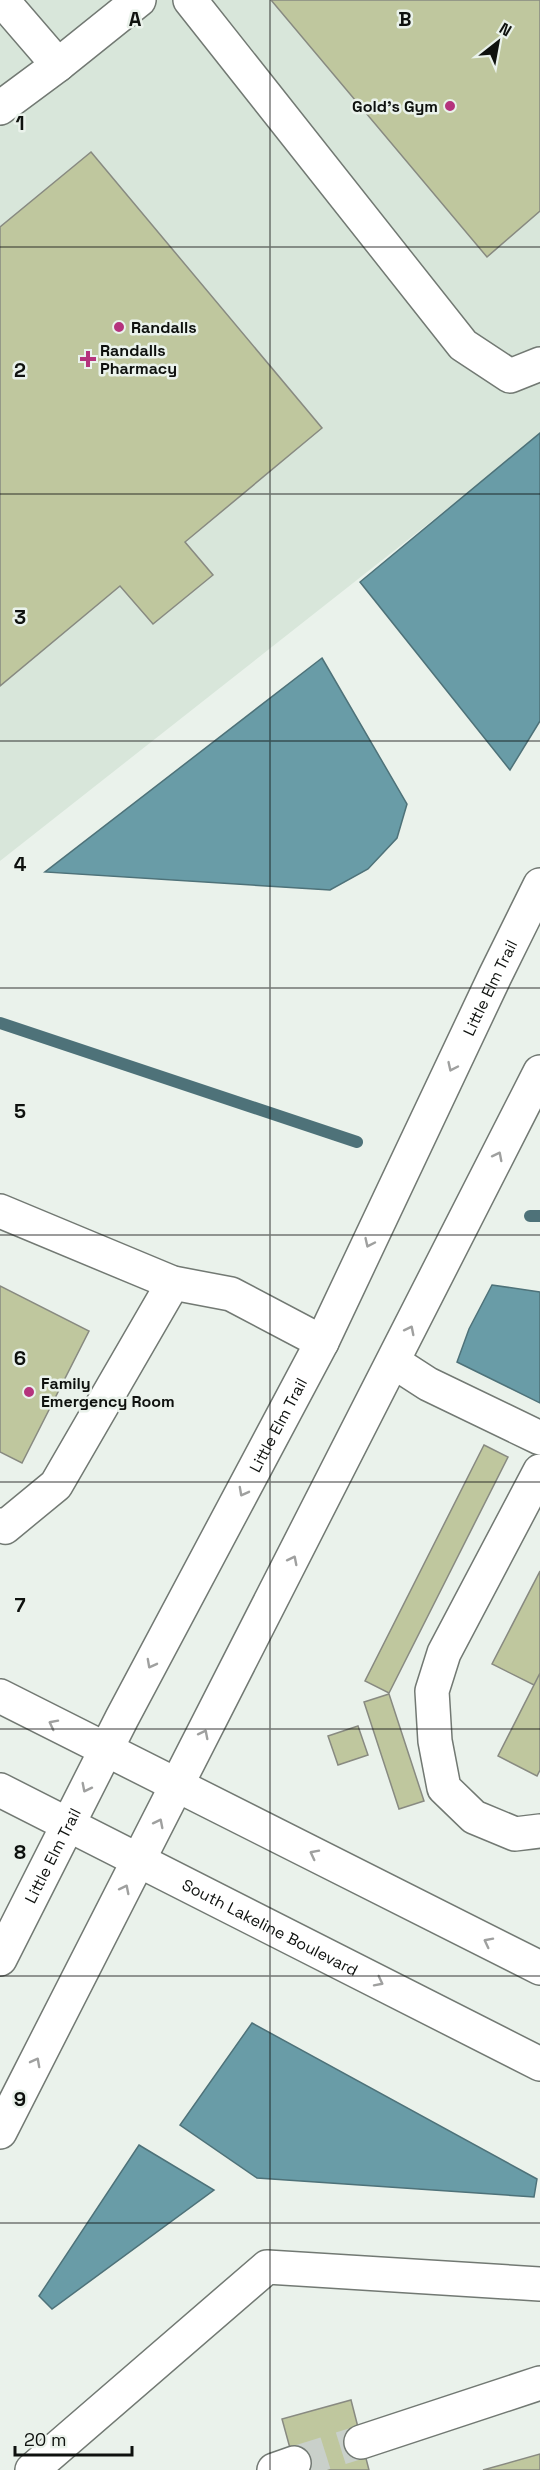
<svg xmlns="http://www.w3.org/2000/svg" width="540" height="2470" font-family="'Space Grotesk',sans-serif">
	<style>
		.built { fill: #d8e6da }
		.water { fill: #699ca7; stroke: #4e7279; stroke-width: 1.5 }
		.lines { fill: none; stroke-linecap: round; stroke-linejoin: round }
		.stream { stroke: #4e7279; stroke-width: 12 }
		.building { fill: #bfc79e; stroke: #888a81; stroke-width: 1.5 }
		.minor-tunnel { stroke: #c9d0ca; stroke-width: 33; stroke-dasharray: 33 16; stroke-linecap: butt }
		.minor-casing { stroke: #727973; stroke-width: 36 }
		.major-casing { stroke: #727973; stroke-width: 36 }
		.minor { stroke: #fff; stroke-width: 33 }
		.major { stroke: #fff; stroke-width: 33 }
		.oneway { stroke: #9fa09f }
		.grid { fill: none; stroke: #0e110e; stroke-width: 1.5; stroke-opacity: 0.55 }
		.poi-dot { fill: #b5337d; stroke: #eaf2eb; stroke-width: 2 }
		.labels { text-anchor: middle; stroke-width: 5; stroke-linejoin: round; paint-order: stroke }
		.poi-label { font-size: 16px; font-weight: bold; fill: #0e110e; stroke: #eaf2eb; text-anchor: start }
		.street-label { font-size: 16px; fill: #0e110e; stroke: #eaf2eb }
		.grid-label { font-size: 20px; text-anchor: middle; font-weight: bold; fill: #0e110e; stroke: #eaf2eb; stroke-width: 5; stroke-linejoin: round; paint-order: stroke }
	</style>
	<rect width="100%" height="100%" fill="#eaf2eb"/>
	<path class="built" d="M 0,0 L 540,0 L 540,443 L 489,476 L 0,861 Z"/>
	<path class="water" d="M 540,433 L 540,721 L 510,770 L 360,582 Z
		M 322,658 L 407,804 L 397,838 L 368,869 L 330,890 L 45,872 Z
		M 492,1285 L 540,1292 L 540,1403 L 457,1362 L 469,1329 Z
		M 252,2023 L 537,2179 L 534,2197 L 257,2178 L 180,2125 Z
		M 139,2145 L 214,2190 L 52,2309 L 39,2296 Z"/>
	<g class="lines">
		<path class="stream" d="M 0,1023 L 357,1142
			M 530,1216 L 540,1216"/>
	</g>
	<path class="building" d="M 271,0 L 540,0 L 540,211 L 487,257 Z
		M 91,152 L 322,428 L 185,542 L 213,575 L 153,624 L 120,586 L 0,686 L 0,227 Z
		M 0,1286 L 89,1331 L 22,1463 L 0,1452 Z
		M 484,1445 L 508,1457 L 389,1693 L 365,1681 Z
		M 540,1571 L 540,1673 L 534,1685 L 492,1664 Z
		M 540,1673 L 540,1770 L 537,1776 L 498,1756 Z
		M 389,1694 L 424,1801 L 399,1809 L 364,1702 Z
		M 358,1726 L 368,1755 L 338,1765 L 328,1736 Z
		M 351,2400 L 369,2470 L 296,2470 L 282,2419 Z
		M 540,2454 L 540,2470 L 483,2470 Z"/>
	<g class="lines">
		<path class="minor-tunnel" d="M 294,2463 L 361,2442"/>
		<defs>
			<g id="minor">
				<path d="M 190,0 L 463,345 L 510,376 L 540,364"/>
				<path d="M 58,65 L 139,0"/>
				<path d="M 0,108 L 58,65 L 2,0"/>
				<path d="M 0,1211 L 173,1283 L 231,1294 L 322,1342"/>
				<path d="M 394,1362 L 428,1384 L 540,1438"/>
				<path d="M 540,1471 L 444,1653 L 432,1691 L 435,1741 L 444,1788 L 474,1817 L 515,1834 L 540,1831"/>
				<path d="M 0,1525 L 5,1527 L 56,1485 L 173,1283"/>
				<path id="s1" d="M 0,1959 L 122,1718 L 322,1342 L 495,976 L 540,885"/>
				<path d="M 0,2132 L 540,1072"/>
				<path d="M 361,2442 L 540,2383"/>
				<path d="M 32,2470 L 267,2267 L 540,2284"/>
				<path d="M 274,2470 L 294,2463"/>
			</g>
			<g id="major">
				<path d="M 0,1696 L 540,1968"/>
				<path id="s2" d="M 0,1790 L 540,2064"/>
			</g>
		</defs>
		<use href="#minor" class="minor-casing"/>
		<use href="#major" class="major-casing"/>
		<use href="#minor" class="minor"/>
		<use href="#major" class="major"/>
	</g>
	<defs><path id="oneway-chevron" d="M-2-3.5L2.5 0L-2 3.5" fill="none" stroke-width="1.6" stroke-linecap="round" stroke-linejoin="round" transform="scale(1.5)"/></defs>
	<g class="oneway">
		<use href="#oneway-chevron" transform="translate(452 1067) rotate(115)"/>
		<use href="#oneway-chevron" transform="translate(498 1156) rotate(-63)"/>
		<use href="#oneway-chevron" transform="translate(369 1243) rotate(115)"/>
		<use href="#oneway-chevron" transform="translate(410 1330) rotate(-63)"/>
		<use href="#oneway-chevron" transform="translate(243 1492) rotate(118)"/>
		<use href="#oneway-chevron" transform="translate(293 1560) rotate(-63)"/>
		<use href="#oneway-chevron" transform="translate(151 1664) rotate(118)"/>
		<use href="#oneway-chevron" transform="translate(53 1724) rotate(-153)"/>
		<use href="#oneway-chevron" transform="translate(204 1734) rotate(-63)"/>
		<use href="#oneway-chevron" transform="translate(86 1788) rotate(117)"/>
		<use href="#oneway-chevron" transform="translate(159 1823) rotate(-63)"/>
		<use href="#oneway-chevron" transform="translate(314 1854) rotate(-153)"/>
		<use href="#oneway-chevron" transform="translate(125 1889) rotate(-63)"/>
		<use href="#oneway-chevron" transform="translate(488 1942) rotate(-153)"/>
		<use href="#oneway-chevron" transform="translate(379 1982) rotate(27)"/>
		<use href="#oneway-chevron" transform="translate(36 2062) rotate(-62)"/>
	</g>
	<path class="grid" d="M 270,0 L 270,2470M 0,247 L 540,247M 0,494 L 540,494M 0,741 L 540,741M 0,988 L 540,988M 0,1235 L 540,1235M 0,1482 L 540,1482M 0,1729 L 540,1729M 0,1976 L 540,1976M 0,2223 L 540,2223"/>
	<g class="poi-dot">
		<circle cx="450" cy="106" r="6"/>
		<circle cx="119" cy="327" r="6"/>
		<path d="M85 350h6v6h6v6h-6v6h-6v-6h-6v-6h6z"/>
		<circle cx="29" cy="1392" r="6"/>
	</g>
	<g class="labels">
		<g class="poi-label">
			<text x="438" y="112" text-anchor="end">Gold's Gym</text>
			<text x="131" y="333">Randalls</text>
			<text x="100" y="356">Randalls<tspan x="100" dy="18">Pharmacy</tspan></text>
			<text x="41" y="1389">Family<tspan x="41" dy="18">Emergency Room</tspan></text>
		</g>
		<g class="street-label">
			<text dy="6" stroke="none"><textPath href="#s1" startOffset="1088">Little Elm Trail</textPath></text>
			<text dy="6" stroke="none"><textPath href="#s1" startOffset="602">Little Elm Trail</textPath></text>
			<text dy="6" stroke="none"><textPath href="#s1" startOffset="116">Little Elm Trail</textPath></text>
			<text dy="6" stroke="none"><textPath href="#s2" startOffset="303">South Lakeline Boulevard</textPath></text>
		</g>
	</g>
	<g class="grid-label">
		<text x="135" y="26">A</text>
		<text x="405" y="26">B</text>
		<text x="20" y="130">1</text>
		<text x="20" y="377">2</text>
		<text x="20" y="624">3</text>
		<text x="20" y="871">4</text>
		<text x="20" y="1118">5</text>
		<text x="20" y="1365">6</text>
		<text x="20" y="1612">7</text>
		<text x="20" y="1859">8</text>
		<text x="20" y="2106">9</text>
	</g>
	<g transform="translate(498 42) rotate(31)" stroke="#eaf2eb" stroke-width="4.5" paint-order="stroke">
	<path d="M0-4.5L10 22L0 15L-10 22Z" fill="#0e110e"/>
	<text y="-9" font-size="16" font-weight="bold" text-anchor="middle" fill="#0e110e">N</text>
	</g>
	<path d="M15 2446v9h117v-9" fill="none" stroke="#0e110e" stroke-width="3"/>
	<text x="24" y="2446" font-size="18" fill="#0e110e" stroke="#eaf2eb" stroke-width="4.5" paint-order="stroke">20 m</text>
</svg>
